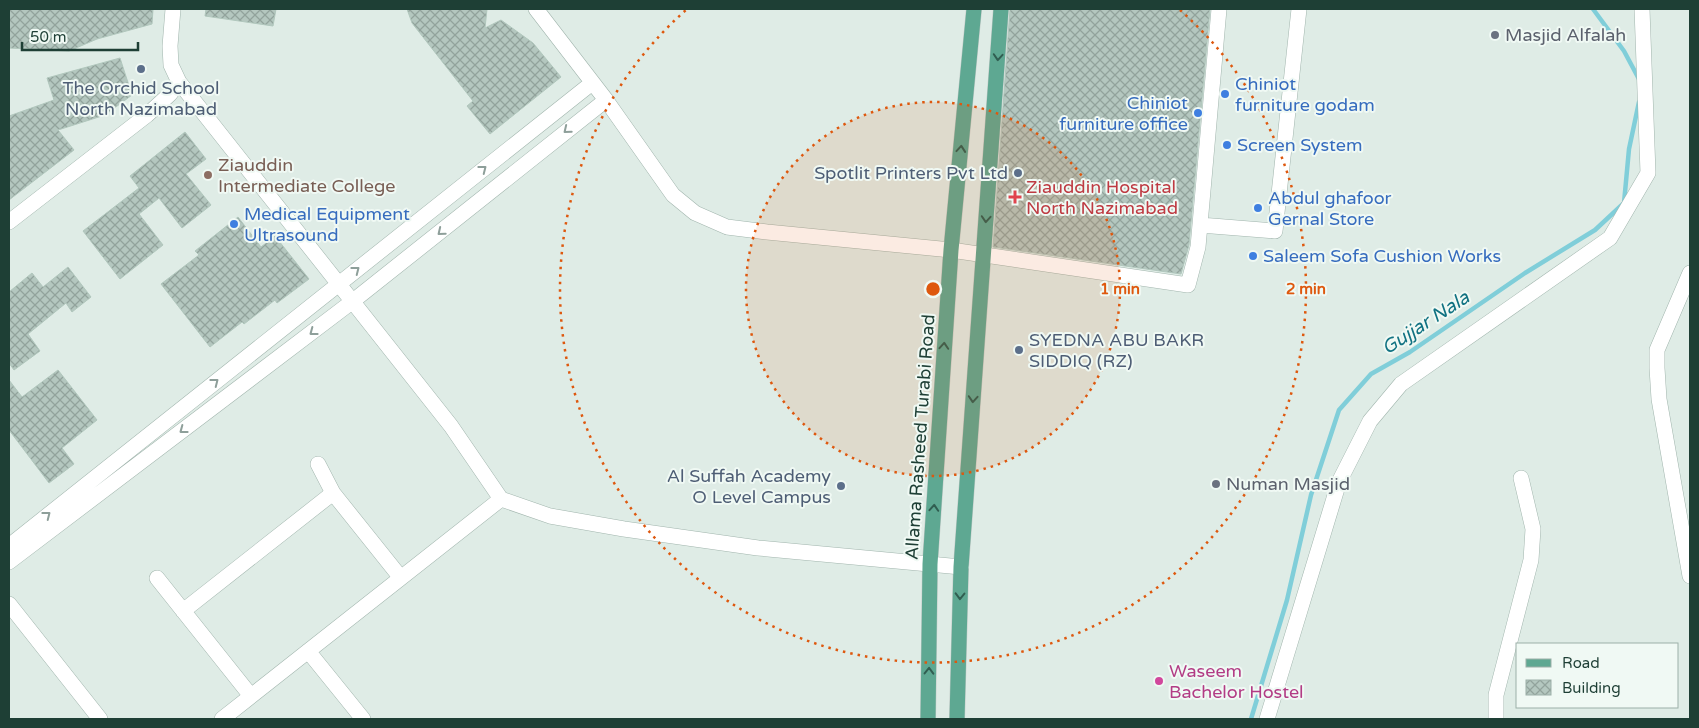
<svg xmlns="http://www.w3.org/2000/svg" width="1699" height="728" font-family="'Varela Round',sans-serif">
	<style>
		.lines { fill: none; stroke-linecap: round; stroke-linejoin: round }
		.stream { stroke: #80ced9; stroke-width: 4.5 }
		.building { fill: url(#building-cross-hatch); stroke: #b1c7bd }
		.minor-casing { stroke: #a1b5ad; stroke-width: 16 }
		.major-casing { stroke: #c0c9c6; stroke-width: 16 }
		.minor { stroke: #fff; stroke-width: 15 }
		.major { stroke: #5ea892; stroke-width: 15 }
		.oneway { stroke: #315e51 }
		.oneway2 { stroke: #8e9f9a }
		.ring { fill: none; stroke: #de580e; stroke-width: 2.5; stroke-dasharray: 2.5 5 }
		.worship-dot { fill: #6b7280; stroke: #f0f9f4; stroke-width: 2 }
		.service-dot { fill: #5c6f8a; stroke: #f0f9f4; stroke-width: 2 }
		.shop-dot { fill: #3f7fe0; stroke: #f0f9f4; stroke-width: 2 }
		.education-dot { fill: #8d6e63; stroke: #f0f9f4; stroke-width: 2 }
		.health-dot { fill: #e0444e; stroke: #f0f9f4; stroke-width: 2 }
		.hotel-dot { fill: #d1479c; stroke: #f0f9f4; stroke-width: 2 }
		.labels { text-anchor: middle; stroke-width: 4; stroke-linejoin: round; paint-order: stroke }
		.worship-label { font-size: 18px; fill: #5b616d; stroke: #f0f9f4; text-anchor: start }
		.shop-label { font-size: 18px; fill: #366cbe; stroke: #f0f9f4; text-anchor: start }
		.service-label { font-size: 18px; fill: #4e5e75; stroke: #f0f9f4; text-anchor: end }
		.education-label { font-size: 18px; fill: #785e54; stroke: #f0f9f4; text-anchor: start }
		.health-label { font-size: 18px; fill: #be3a42; stroke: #f0f9f4; text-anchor: start }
		.street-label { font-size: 18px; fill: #1e3f35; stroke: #f0f9f4 }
		.hotel-label { font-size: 18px; fill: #b23c85; stroke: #f0f9f4; text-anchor: start }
		.water-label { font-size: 19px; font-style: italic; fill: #117282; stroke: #f0f9f4 }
		.centre { fill: #de580e; stroke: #f0f9f4; stroke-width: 2.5 }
		.ring-label { font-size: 15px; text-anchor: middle; font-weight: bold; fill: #de580e; stroke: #f0f9f4; stroke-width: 4; stroke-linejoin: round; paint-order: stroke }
	</style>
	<defs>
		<pattern id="building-cross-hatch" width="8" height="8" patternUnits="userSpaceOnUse" patternTransform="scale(1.25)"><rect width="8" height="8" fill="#b4c7bf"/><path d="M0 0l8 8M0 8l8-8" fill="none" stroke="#92a39c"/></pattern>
	</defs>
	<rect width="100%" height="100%" fill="#dfece6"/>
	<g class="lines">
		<path class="stream" d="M 1593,9 L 1624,51 L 1640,81
			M 1251,719 L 1287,600 L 1311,495 L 1339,410 L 1371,374 L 1410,352 L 1525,273 L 1595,230 L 1624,203 L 1629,149 L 1639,102"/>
	</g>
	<path class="building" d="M 9,9 L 153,9 L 152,24 L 97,39 L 69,51 L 9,48 Z
		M 206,9 L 276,9 L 273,26 L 205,16 Z
		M 407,9 L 487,9 L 485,28 L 501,20 L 533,43 L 561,77 L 490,134 L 467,106 L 473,101 L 412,23 Z
		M 1010,9 L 1210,9 L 1189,245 L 1181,274 L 993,247 Z
		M 120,58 L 132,95 L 105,115 L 58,130 L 74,150 L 9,200 L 9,116 L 54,100 L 47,78 Z
		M 185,132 L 206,159 L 186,174 L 211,205 L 182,228 L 159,198 L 139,214 L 163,245 L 120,279 L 83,231 L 139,188 L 130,176 Z
		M 238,217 L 261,247 L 275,236 L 309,279 L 277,303 L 275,300 L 244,324 L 242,322 L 210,347 L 161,284 L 199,255 L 195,251 Z
		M 68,267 L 91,297 L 72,312 L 66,303 L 28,334 L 40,351 L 14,370 L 9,363 L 9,292 L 32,273 L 43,287 Z
		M 58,370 L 97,420 L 62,448 L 74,464 L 49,483 L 9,430 L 9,380 L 22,397 Z"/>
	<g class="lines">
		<defs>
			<path id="minor" d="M 173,9 L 170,46 L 171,65 L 179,82 L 451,426 L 501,499 L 550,516 L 624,529 L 758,548 L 961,567
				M 536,9 L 606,100 L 673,195 L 695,213 L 727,227 L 767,232 L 951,250 L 1188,285 L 1198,247 L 1219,9
				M 9,222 L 147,115 L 170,94 L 179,82
				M 1200,225 L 1275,231 L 1299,9
				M 1690,273 L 1657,350 L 1657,368 L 1659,399 L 1690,576
				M 318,464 L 333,493 L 401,578
				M 9,546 L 592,83
				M 9,562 L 353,301 L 606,100
				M 157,578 L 251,696
				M 9,604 L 100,719
				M 183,611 L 333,493
				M 308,651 L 363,719
				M 222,719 L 501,499
				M 1267,719 L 1339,482 L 1370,421 L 1401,384 L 1610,238 L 1648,173 L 1642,9
				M 1496,719 L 1496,695 L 1531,560 L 1533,529 L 1521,478"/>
			<path id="major" d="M 928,719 L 930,564 L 951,250 L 974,9
				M 957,719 L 961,567 L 1001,9"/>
		</defs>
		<use href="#minor" class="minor-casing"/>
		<use href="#major" class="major-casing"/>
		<use href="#minor" class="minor"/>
		<use href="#major" class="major"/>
	</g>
	<defs><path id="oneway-chevron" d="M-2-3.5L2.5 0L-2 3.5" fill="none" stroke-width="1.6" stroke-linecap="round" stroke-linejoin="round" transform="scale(1.25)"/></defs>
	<g class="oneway">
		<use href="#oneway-chevron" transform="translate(998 57) rotate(94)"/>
		<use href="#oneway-chevron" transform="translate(961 149) rotate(-85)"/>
		<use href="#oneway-chevron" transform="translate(986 219) rotate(94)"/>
		<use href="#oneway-chevron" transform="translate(944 346) rotate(-86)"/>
		<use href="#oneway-chevron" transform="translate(973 399) rotate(94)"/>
		<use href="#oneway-chevron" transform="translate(934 508) rotate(-86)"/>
		<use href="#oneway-chevron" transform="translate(960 596) rotate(91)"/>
		<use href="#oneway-chevron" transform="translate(929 671) rotate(-89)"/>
	</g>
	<g class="oneway2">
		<use href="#oneway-chevron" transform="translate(567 130) rotate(141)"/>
		<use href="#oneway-chevron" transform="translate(483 169) rotate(-38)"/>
		<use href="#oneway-chevron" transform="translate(441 232) rotate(141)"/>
		<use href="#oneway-chevron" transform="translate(356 270) rotate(-38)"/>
		<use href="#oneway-chevron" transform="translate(313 332) rotate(143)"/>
		<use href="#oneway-chevron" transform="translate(215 382) rotate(-38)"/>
		<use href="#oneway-chevron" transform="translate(183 430) rotate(143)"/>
		<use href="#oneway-chevron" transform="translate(47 515) rotate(-38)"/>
	</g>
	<circle cx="933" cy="289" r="187" fill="#de580e" fill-opacity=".12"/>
	<g class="ring">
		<circle cx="933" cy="289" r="187"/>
		<path d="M1180 10A373 373 0 1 1 686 10"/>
	</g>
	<g class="worship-dot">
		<circle cx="1495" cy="35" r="5"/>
		<circle cx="1216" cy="484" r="5"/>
	</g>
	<g class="service-dot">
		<circle cx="141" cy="69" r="5"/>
		<circle cx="1018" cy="173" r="5"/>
		<circle cx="1019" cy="350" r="5"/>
		<circle cx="841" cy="486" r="5"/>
	</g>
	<g class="shop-dot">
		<circle cx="1225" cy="94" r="5"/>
		<circle cx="1198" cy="113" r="5"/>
		<circle cx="1227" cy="145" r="5"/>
		<circle cx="1258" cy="208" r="5"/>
		<circle cx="234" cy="224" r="5"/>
		<circle cx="1253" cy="256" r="5"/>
	</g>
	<circle class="education-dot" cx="208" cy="175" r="5"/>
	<path class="health-dot" d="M1012.5 189.5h5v5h5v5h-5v5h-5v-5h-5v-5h5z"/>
	<circle class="hotel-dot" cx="1159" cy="681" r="5"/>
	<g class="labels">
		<g class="worship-label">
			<text x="1505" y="41">Masjid Alfalah</text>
			<text x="1226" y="490">Numan Masjid</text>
		</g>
		<g class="shop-label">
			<text x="1235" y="90">Chiniot<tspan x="1235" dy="21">furniture godam</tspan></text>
			<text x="1188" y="109" text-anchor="end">Chiniot<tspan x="1188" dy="21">furniture office</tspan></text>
			<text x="1237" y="151">Screen System</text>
			<text x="1268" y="204">Abdul ghafoor<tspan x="1268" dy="21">Gernal Store</tspan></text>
			<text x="244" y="220">Medical Equipment<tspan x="244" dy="21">Ultrasound</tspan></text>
			<text x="1263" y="262">Saleem Sofa Cushion Works</text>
		</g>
		<g class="service-label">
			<text x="141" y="94" text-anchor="middle">The Orchid School<tspan x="141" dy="21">North Nazimabad</tspan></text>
			<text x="1008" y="179">Spotlit Printers Pvt Ltd</text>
			<text x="1029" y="346" text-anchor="start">SYEDNA ABU BAKR<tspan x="1029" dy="21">SIDDIQ (RZ)</tspan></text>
			<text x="831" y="482">Al Suffah Academy<tspan x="831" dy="21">O Level Campus</tspan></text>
		</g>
		<g class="education-label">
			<text x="218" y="171">Ziauddin<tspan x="218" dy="21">Intermediate College</tspan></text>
		</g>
		<g class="health-label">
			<text x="1026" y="193">Ziauddin Hospital<tspan x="1026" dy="21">North Nazimabad</tspan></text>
		</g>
		<g class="street-label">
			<text transform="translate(920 437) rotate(-86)" y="6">Allama Rasheed Turabi Road</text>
		</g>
		<g class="hotel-label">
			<text x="1169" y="677">Waseem<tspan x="1169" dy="21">Bachelor Hostel</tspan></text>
		</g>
		<g class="water-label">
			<text transform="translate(1425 322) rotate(-33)" y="7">Gujjar Nala</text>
		</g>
	</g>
	<circle cx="933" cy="289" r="8" class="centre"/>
	<g class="ring-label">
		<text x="1120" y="294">1 min</text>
		<text x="1306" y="294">2 min</text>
	</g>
	<rect width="1699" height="728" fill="none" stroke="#1e3f35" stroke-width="20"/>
	<rect x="1516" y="643" width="162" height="65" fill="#f0f9f4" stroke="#9cafa8"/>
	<rect x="1526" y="659" width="25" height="8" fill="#5ea892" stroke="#9cafa8"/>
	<text x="1562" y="668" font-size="15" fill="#1e3f35">Road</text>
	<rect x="1526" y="680" width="25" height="15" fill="url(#building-cross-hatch)" stroke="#9cafa8"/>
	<text x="1562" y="693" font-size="15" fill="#1e3f35">Building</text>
	<path d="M22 42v8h116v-8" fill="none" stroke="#1e3f35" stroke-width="2.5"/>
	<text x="30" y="42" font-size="15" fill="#1e3f35" stroke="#f0f9f4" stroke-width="4" paint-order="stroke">50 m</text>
</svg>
